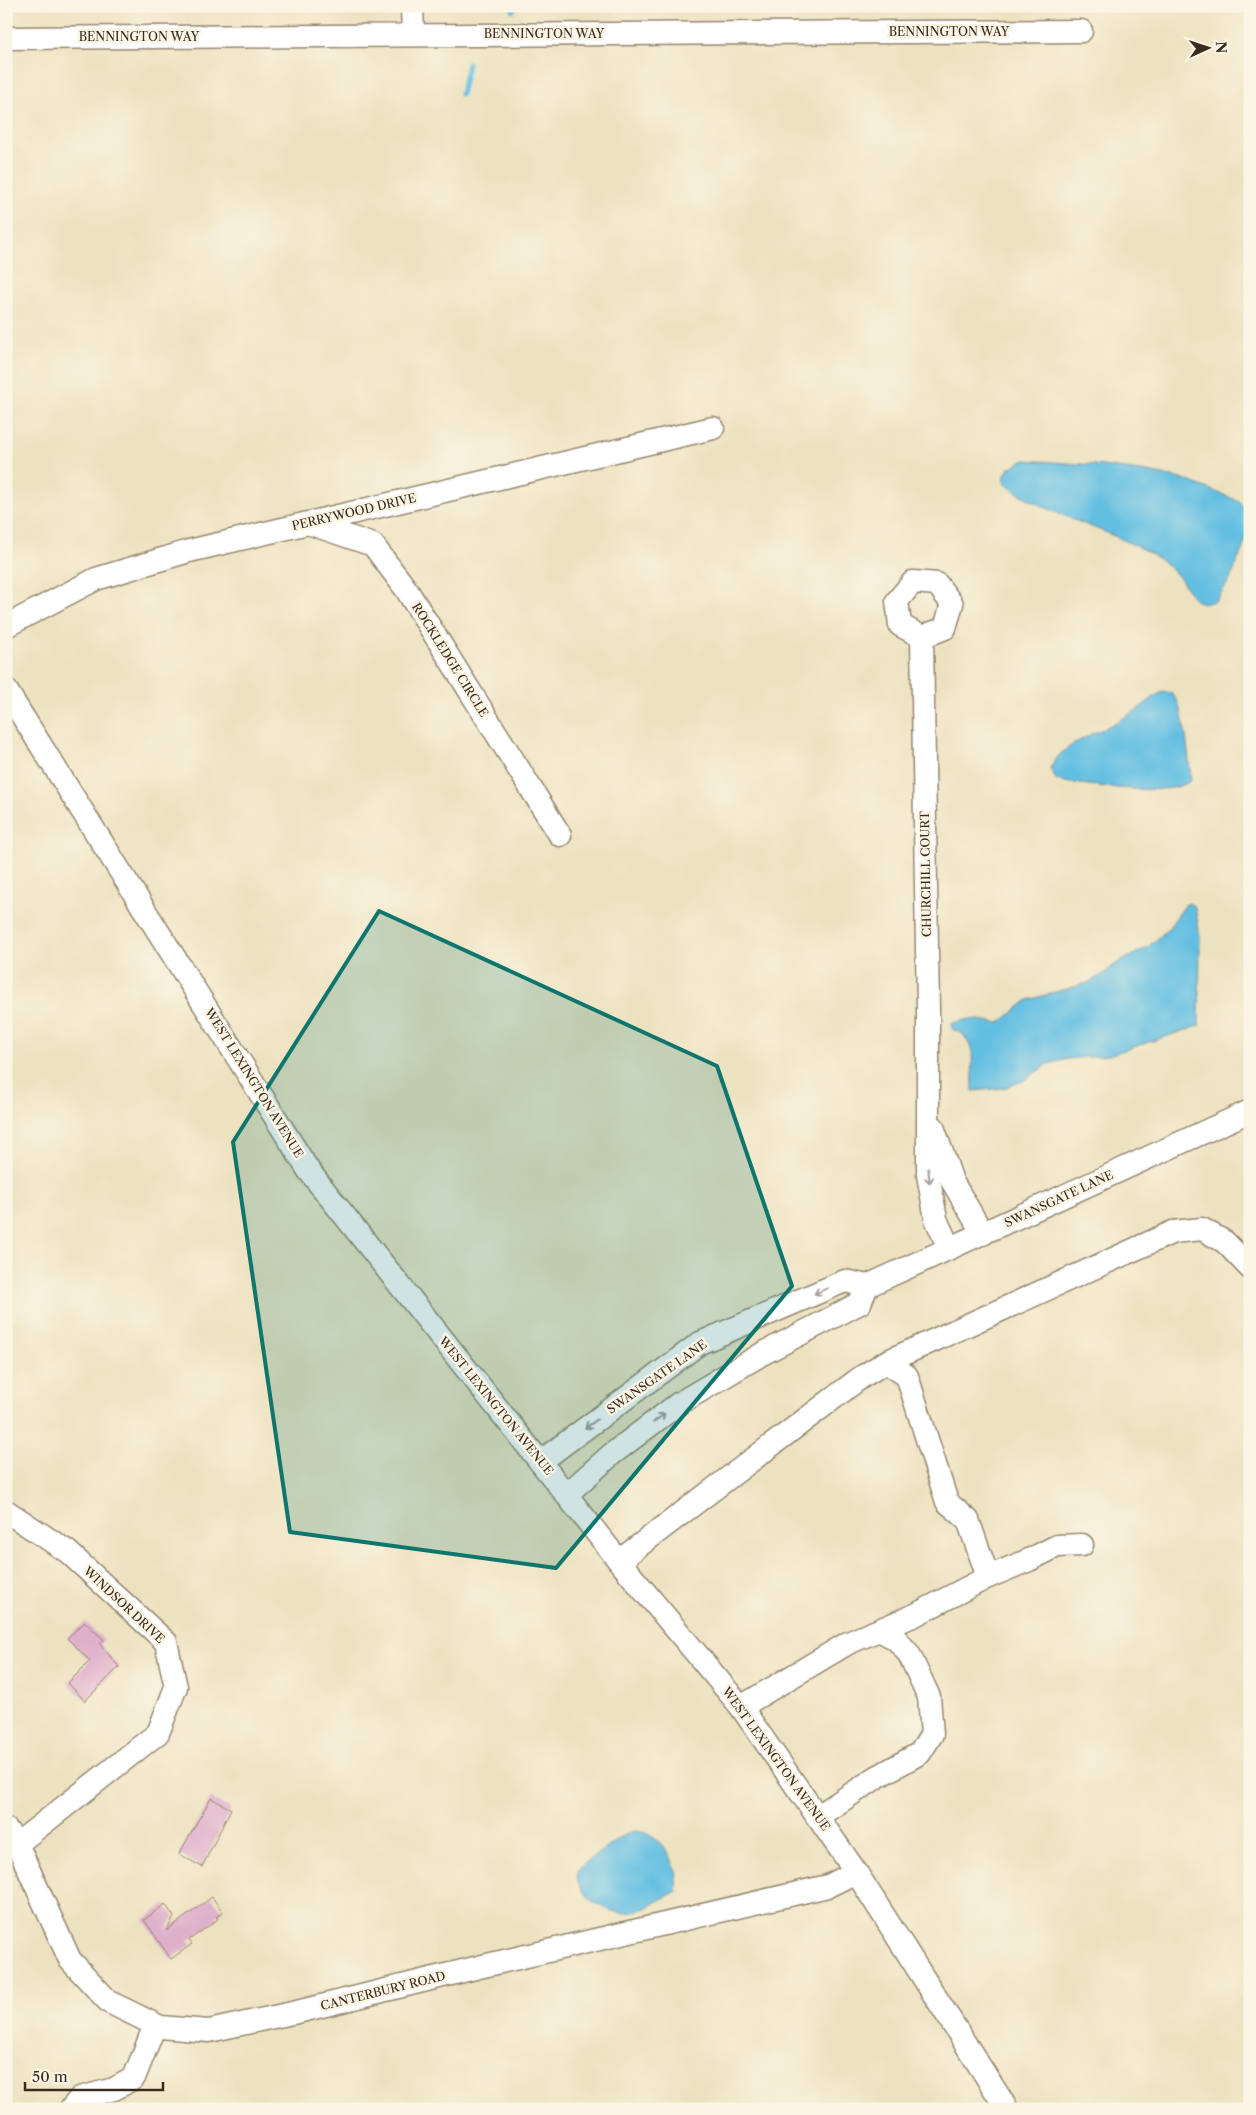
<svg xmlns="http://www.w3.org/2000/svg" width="1256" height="2115" font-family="'Libre Caslon Text',serif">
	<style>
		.water { fill: #64bfe2; stroke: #507480 }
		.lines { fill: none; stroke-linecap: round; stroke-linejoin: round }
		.stream { stroke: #64bfe2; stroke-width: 5.5 }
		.building { fill: #dfb0cc }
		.minor-casing { stroke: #94866f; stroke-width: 25 }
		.minor { stroke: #fff; stroke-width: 22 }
		.oneway { stroke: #a79f9a }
		.marked { fill: #0f766e; fill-opacity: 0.2; stroke: #0f766e; stroke-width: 4; stroke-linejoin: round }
		.labels { text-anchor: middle; stroke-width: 5; stroke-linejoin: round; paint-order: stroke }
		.street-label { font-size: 12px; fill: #3b2a1e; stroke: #fcf5e5 }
	</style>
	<rect width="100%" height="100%" fill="#fcf5e5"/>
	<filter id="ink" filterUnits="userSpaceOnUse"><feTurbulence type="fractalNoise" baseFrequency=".02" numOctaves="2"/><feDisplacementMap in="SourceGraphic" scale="10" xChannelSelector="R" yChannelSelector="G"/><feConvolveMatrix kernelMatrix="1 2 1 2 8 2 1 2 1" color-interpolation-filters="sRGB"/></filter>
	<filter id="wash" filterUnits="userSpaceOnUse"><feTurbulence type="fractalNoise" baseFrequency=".0096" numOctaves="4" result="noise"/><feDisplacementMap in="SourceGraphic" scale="20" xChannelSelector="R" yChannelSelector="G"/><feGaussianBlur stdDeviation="1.12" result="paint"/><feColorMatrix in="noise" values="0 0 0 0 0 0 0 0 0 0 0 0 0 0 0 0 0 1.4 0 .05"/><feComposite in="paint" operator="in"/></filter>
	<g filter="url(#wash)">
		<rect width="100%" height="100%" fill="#ede2c0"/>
		<path class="water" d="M 1025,460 L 1095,465 L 1148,472 L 1186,480 L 1239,501 L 1247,511 L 1248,528 L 1246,540 L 1230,580 L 1215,601 C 1190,608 1191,590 1178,576 C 1171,568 1160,559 1151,554 C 1104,527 1050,517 1005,484 L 1003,478 L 1009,468 Z
			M 1163,691 C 1167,692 1171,692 1174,696 C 1185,709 1189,762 1191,780 C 1173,799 1089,784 1062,782 L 1056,779 L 1050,768 C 1063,743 1094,735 1118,721 C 1134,713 1148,701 1163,691 Z
			M 1189,903 L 1195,907 L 1200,936 L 1199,1026 L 1109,1055 L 1068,1059 L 1048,1064 L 1023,1081 L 1004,1088 L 973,1091 L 972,1049 L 963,1034 L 952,1029 L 952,1023 L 970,1019 L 1000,1023 L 1028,1000 L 1087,983 L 1102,975 L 1116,964 L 1148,947 L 1167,930 L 1186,904 Z
			M 634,1831 C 661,1831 681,1866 677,1891 C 662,1898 644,1912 627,1913 C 607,1915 565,1889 581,1866 L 621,1837 Z"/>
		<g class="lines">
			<path class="stream" d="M 513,10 L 515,6
				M 461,94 L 468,64"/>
		</g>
		<g id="blocks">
			<path class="building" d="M 85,1622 L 104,1640 L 100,1644 L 119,1667 L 85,1701 L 68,1683 L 90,1661 L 67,1638 Z
				M 211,1798 L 231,1809 L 202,1867 L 179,1854 Z
				M 212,1897 L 223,1912 L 216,1917 L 218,1919 L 189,1940 L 192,1944 L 171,1959 L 144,1920 L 165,1904 L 174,1917 L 166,1931 Z"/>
		</g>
	</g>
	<g filter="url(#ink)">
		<use href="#blocks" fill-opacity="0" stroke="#94866f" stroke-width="1"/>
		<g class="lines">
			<defs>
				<path id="minor" d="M 412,6 L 413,35
					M 6,38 L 1081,31
					M 308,523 L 373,545 L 406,589 L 560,835
					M 913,582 L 937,584 L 952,604 L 945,628 L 922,637 L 900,625 L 897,601 Z
					M 6,626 L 96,579 L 189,551 L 713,428
					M 922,637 L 928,1010 L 928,1175 L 936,1219 L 949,1248
					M 6,690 L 309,1171 L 619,1561 L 741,1707 L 856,1872 L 1007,2109
					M 933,1127 L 952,1181 L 983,1234
					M 886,1362 L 907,1376 L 947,1502 L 968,1520 L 988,1577
					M 540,1462 L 700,1343 L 845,1281 L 867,1286 L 1250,1111
					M 567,1494 L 612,1454 L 678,1404 L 762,1354 L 860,1303 L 867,1286
					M 6,1511 L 68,1552 L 166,1642 L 176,1687 L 158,1733 L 17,1844
					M 619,1561 L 860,1378 L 886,1362 L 1173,1232 L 1202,1229 L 1225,1242 L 1250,1268
					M 741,1707 L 848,1643 L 915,1615 L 988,1577 L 1029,1560 L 1057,1546 L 1082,1545
					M 817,1817 L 877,1777 L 920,1753 L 932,1734 L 929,1697 L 909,1654 L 896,1639 L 879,1630
					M 6,1829 L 17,1844 L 70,1960 L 109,2002 L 160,2027 L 209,2031 L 297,2012 L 483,1966 L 828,1886 L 856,1872
					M 71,2109 L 80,2098 L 114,2089 L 134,2078 L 155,2025"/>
			</defs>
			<use href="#minor" class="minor-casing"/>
			<use href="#minor" class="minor"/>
		</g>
		<defs><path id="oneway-shaft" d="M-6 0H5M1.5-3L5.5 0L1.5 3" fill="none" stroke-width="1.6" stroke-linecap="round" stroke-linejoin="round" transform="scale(1.25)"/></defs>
		<g class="oneway">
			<use href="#oneway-shaft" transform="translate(929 1176) rotate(84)"/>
			<use href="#oneway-shaft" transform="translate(821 1291) rotate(157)"/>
			<use href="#oneway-shaft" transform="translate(659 1418) rotate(-37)"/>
			<use href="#oneway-shaft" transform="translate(591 1424) rotate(144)"/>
		</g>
	</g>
	<path class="marked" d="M 379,911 L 717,1066 L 792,1286 L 556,1568 L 290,1532 L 233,1142 Z"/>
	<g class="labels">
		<g class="street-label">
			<text x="949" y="36">BENNINGTON WAY</text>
			<text x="544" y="38">BENNINGTON WAY</text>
			<text x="139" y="41">BENNINGTON WAY</text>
			<text transform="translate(354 512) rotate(-13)" y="4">PERRYWOOD DRIVE</text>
			<text transform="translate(450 660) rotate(58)" y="4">ROCKLEDGE CIRCLE</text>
			<text transform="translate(926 874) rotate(-91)" y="4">CHURCHILL COURT</text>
			<text transform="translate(254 1083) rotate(58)" y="4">WEST LEXINGTON AVENUE</text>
			<text transform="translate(1059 1199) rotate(-25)" y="4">SWANSGATE LANE</text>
			<text transform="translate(657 1377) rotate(-35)" y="4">SWANSGATE LANE</text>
			<text transform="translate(496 1406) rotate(51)" y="4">WEST LEXINGTON AVENUE</text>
			<text transform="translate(124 1605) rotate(43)" y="4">WINDSOR DRIVE</text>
			<text transform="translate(776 1759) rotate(54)" y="4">WEST LEXINGTON AVENUE</text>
			<text transform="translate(383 1991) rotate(-14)" y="4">CANTERBURY ROAD</text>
		</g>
	</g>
	<rect width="1256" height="2115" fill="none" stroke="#fcf5e5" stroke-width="25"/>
	<g transform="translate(1208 48) rotate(87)" stroke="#fcf5e5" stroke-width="4" paint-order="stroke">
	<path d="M0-4L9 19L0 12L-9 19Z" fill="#3b2a1e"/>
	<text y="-8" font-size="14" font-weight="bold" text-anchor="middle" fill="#3b2a1e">N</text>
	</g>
	<path d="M25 2082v8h138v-8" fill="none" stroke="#3b2a1e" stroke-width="2.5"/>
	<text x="32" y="2082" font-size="15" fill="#3b2a1e" stroke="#fcf5e5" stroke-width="4" paint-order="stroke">50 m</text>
</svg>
